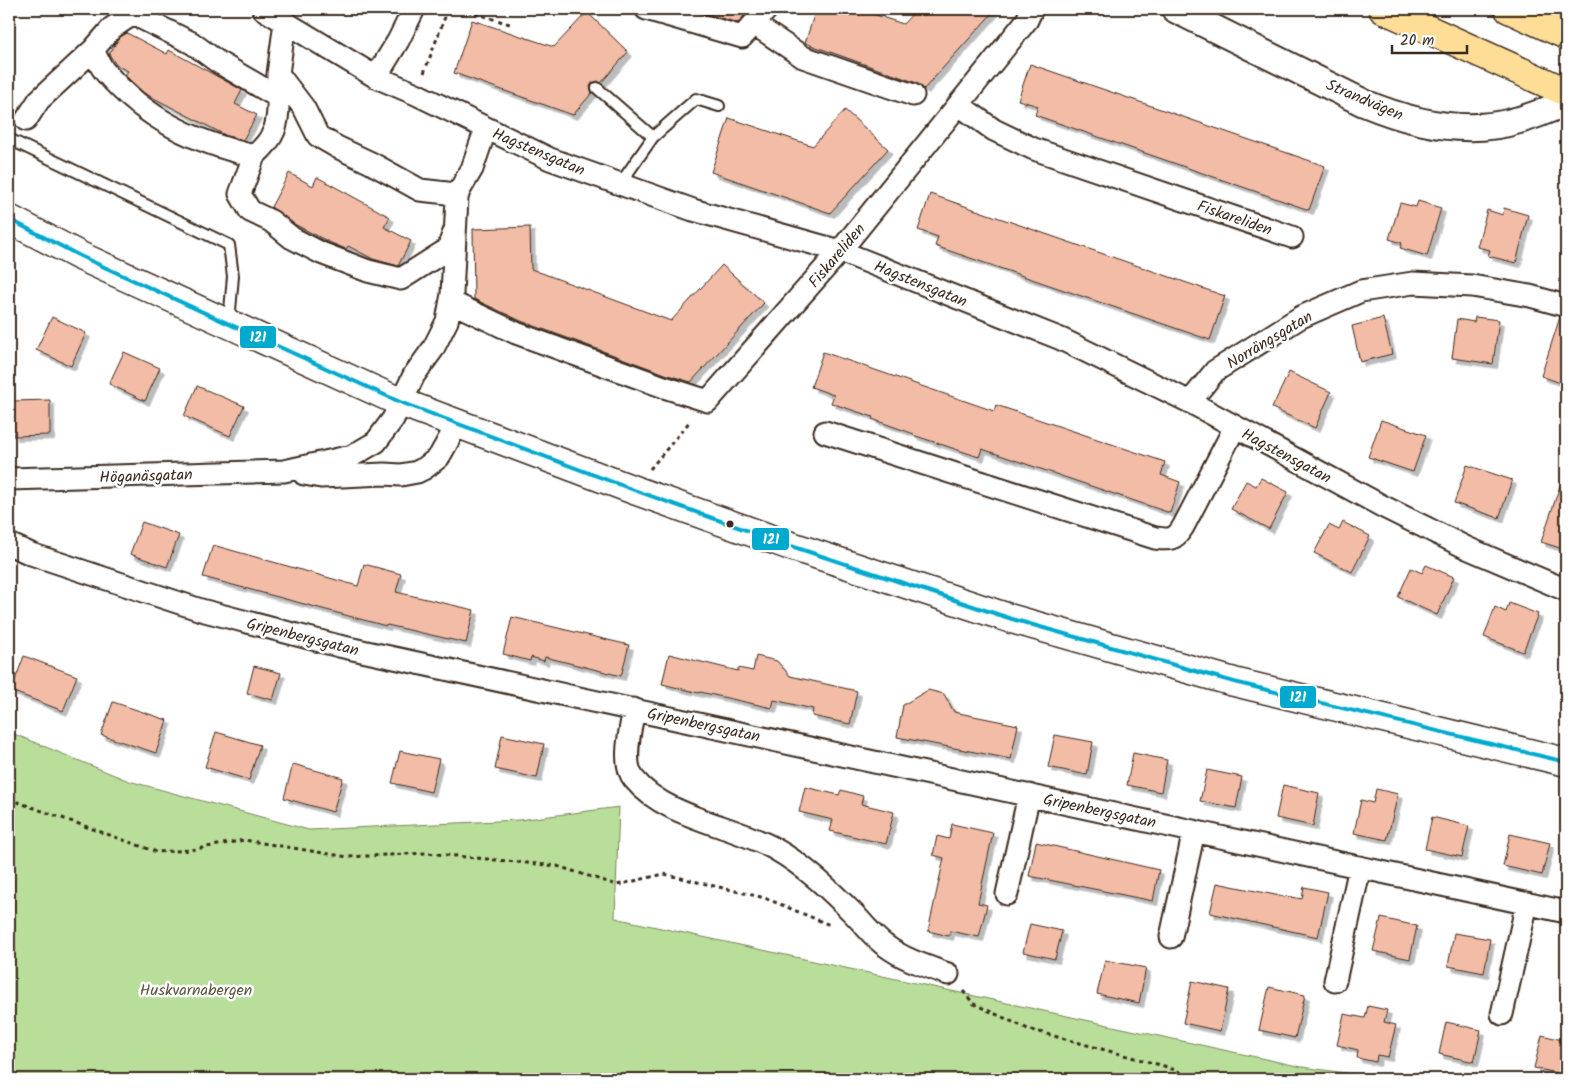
<svg xmlns="http://www.w3.org/2000/svg" width="1575" height="1088" font-family="Kalam,sans-serif">
	<style>
		.green { fill: #b8de99; stroke: #7a845c }
		.building { fill: #f2bca6; stroke: #3b2a1e; filter: url(#shadow) }
		.lines { fill: none; stroke-linecap: round; stroke-linejoin: round }
		.service-casing { stroke: #3b2a1e; stroke-width: 14 }
		.minor-casing { stroke: #3b2a1e; stroke-width: 25 }
		.tertiary-casing { stroke: #3b2a1e; stroke-width: 30 }
		.secondary-casing { stroke: #3b2a1e; stroke-width: 31 }
		.motorway-casing { stroke: #3b2a1e; stroke-width: 31 }
		.path { stroke: #3b2a1e; stroke-width: 3; stroke-dasharray: 4 4; stroke-linecap: butt }
		.service { stroke: #fff; stroke-width: 10 }
		.minor { stroke: #fff; stroke-width: 21 }
		.tertiary { stroke: #fff; stroke-width: 26 }
		.secondary { stroke: #fff; stroke-width: 28 }
		.motorway { stroke: #fedd96; stroke-width: 28 }
		.bus-1-casing { stroke: #fff; stroke-width: 8 }
		.bus-1 { stroke: #00a9ce; stroke-width: 4 }
		.bus-dot { fill: #3b2a1e; stroke: #fff; stroke-width: 2 }
		.labels { text-anchor: middle; stroke-width: 5; stroke-linejoin: round; paint-order: stroke }
		.street-label { font-size: 16px; fill: #3b2a1e; stroke: #fff }
		.park-label { font-size: 16px; fill: #5a573d; stroke: #fff }
		.line-badge { stroke: #fff; stroke-width: 2 }
		.badge-label { font-size: 14px; text-anchor: middle; font-weight: bold; fill: #fff }
	</style>
	<defs>
		<filter id="shadow"><feDropShadow dx="4.5" dy="4.5" stdDeviation="0" flood-color="#0004"/></filter>
	</defs>
	<rect width="100%" height="100%" fill="#fff"/>
	<filter id="ink" filterUnits="userSpaceOnUse"><feTurbulence type="fractalNoise" baseFrequency=".02" numOctaves="2"/><feDisplacementMap in="SourceGraphic" scale="10" xChannelSelector="R" yChannelSelector="G"/><feConvolveMatrix kernelMatrix="1 2 1 2 8 2 1 2 1" color-interpolation-filters="sRGB"/></filter>
	<g filter="url(#ink)">
		<path class="green" d="M 9,732 L 129,781 L 309,830 L 519,820 L 619,807 L 615,918 L 1302,1067 L 1390,1079 L 9,1079 Z"/>
		<path class="building" d="M 690,9 L 750,9 L 738,23 Z
			M 816,9 L 858,9 L 903,24 L 917,9 L 996,9 L 924,89 L 917,83 L 805,43 Z
			M 587,12 L 628,52 L 601,83 L 598,81 L 592,83 L 590,87 L 592,93 L 573,115 L 454,73 L 472,20 L 554,47 Z
			M 127,33 L 167,54 L 169,50 L 242,90 L 235,104 L 257,115 L 243,140 L 227,136 L 144,93 L 130,80 L 125,75 L 128,71 L 116,65 L 109,54 L 120,37 Z
			M 1030,64 L 1325,166 L 1309,210 L 1035,115 L 1038,106 L 1018,100 Z
			M 845,110 L 888,149 L 830,213 L 711,172 L 729,118 L 813,146 Z
			M 289,173 L 313,186 L 317,177 L 390,217 L 384,227 L 411,241 L 398,266 L 373,259 L 348,246 L 346,249 L 331,243 L 294,224 L 271,207 Z
			M 930,194 L 1225,296 L 1210,340 L 935,246 L 938,237 L 918,230 Z
			M 1418,201 L 1441,208 L 1427,256 L 1400,248 L 1402,243 L 1389,239 L 1400,203 L 1416,207 Z
			M 1504,208 L 1528,215 L 1516,263 L 1488,256 L 1490,250 L 1477,247 L 1487,210 L 1503,215 Z
			M 530,227 L 531,269 L 671,321 L 722,265 L 764,303 L 691,382 L 668,375 L 521,321 L 474,299 L 473,229 Z
			M 52,317 L 86,333 L 71,366 L 36,350 Z
			M 1475,317 L 1499,320 L 1493,364 L 1452,358 L 1457,319 L 1474,322 Z
			M 1560,317 L 1566,318 L 1566,385 L 1541,376 Z
			M 1383,318 L 1392,354 L 1360,362 L 1352,326 Z
			M 124,352 L 160,368 L 145,401 L 109,384 Z
			M 823,352 L 994,411 L 996,405 L 1165,462 L 1161,475 L 1180,482 L 1170,513 L 982,449 L 979,457 L 913,435 L 914,434 L 872,419 L 873,417 L 831,403 L 834,395 L 811,387 Z
			M 1289,372 L 1331,392 L 1315,428 L 1272,408 Z
			M 197,386 L 244,406 L 230,436 L 184,416 Z
			M 50,400 L 50,435 L 13,436 L 12,401 Z
			M 1381,420 L 1426,435 L 1413,472 L 1368,457 Z
			M 1467,465 L 1512,480 L 1499,518 L 1454,503 Z
			M 1563,477 L 1566,478 L 1566,550 L 1541,542 Z
			M 1261,478 L 1288,492 L 1269,529 L 1231,509 L 1246,481 L 1256,486 Z
			M 142,522 L 179,535 L 167,567 L 130,554 Z
			M 1343,522 L 1370,536 L 1352,572 L 1314,553 L 1329,525 L 1339,530 Z
			M 213,545 L 358,586 L 364,564 L 401,574 L 396,592 L 474,610 L 466,643 L 387,625 L 386,626 L 203,577 Z
			M 1426,565 L 1454,577 L 1437,615 L 1398,597 L 1411,568 L 1422,573 Z
			M 1509,603 L 1538,614 L 1523,652 L 1484,637 L 1495,607 L 1506,612 Z
			M 512,617 L 629,645 L 621,676 L 545,657 L 544,661 L 531,657 L 530,661 L 503,654 Z
			M 669,654 L 738,671 L 738,668 L 753,671 L 756,656 L 777,661 L 790,676 L 857,691 L 850,724 L 812,716 L 813,709 L 774,700 L 772,708 L 700,692 L 699,693 L 662,684 Z
			M 24,656 L 77,676 L 63,711 L 11,691 Z
			M 254,666 L 281,673 L 273,700 L 247,693 Z
			M 928,690 L 944,694 L 954,712 L 1018,725 L 1011,759 L 897,737 L 903,705 Z
			M 113,702 L 167,720 L 156,753 L 101,735 Z
			M 216,732 L 260,745 L 249,780 L 205,767 Z
			M 502,735 L 544,744 L 537,778 L 495,769 Z
			M 1055,735 L 1093,742 L 1087,775 L 1048,767 Z
			M 400,751 L 439,759 L 431,792 L 392,783 Z
			M 1133,753 L 1167,760 L 1161,792 L 1127,785 Z
			M 293,764 L 343,778 L 333,812 L 284,798 Z
			M 1207,770 L 1242,777 L 1236,808 L 1200,801 Z
			M 1283,785 L 1319,793 L 1313,826 L 1276,818 Z
			M 805,787 L 839,795 L 841,790 L 863,796 L 861,804 L 894,812 L 886,844 L 830,831 L 833,820 L 799,812 Z
			M 1376,789 L 1398,794 L 1387,840 L 1354,833 L 1361,800 L 1373,803 Z
			M 1432,817 L 1469,826 L 1462,857 L 1425,849 Z
			M 952,824 L 993,833 L 978,903 L 987,905 L 979,937 L 950,931 L 949,936 L 928,931 L 944,858 L 933,855 L 937,836 L 949,839 Z
			M 1510,834 L 1550,843 L 1542,875 L 1503,866 Z
			M 1036,842 L 1159,870 L 1153,901 L 1029,876 Z
			M 1217,883 L 1285,897 L 1285,896 L 1302,899 L 1304,887 L 1328,892 L 1318,937 L 1210,913 Z
			M 1381,918 L 1417,926 L 1410,959 L 1373,951 Z
			M 1030,924 L 1062,931 L 1055,959 L 1023,952 Z
			M 1454,933 L 1490,939 L 1484,973 L 1448,966 Z
			M 1105,960 L 1146,968 L 1139,1003 L 1097,994 Z
			M 1192,981 L 1229,989 L 1220,1031 L 1183,1023 Z
			M 1269,987 L 1305,995 L 1295,1038 L 1259,1030 Z
			M 1368,1006 L 1387,1010 L 1384,1022 L 1396,1025 L 1388,1057 L 1377,1055 L 1376,1062 L 1357,1058 L 1358,1050 L 1337,1045 L 1344,1014 L 1365,1018 Z
			M 1446,1022 L 1481,1030 L 1474,1062 L 1439,1054 Z
			M 1542,1035 L 1566,1041 L 1566,1075 L 1534,1068 Z"/>
		<g class="lines">
			<defs>
				<path id="service" d="M 597,88 L 653,137
					M 9,139 L 229,245 L 233,276 L 229,322
					M 620,184 L 653,137 L 696,99 L 719,106"/>
				<path id="minor" d="M 263,9 L 376,77 L 416,94 L 550,159 L 693,210 L 840,251 L 1061,339 L 1190,402 L 1382,506 L 1467,548 L 1566,590
					M 646,9 L 742,37 L 767,9
					M 754,24 L 803,57 L 913,95
					M 278,74 L 304,108 L 318,136 L 337,147 L 371,163 L 420,190 L 447,193 L 457,198
					M 376,77 L 398,41 L 414,9
					M 278,87 L 278,74 L 285,22
					M 959,105 L 994,130 L 1034,149 L 1292,237
					M 26,120 L 39,100 L 93,50 C 97,57 100,67 106,73 C 147,120 195,142 254,156 C 275,138 279,125 278,97 L 218,62 L 192,43 L 133,14 L 112,28 L 93,50
					M 254,156 L 240,194 L 250,211 L 271,221 L 292,238 L 321,253 L 368,271 L 401,279 L 448,249 L 454,232
					M 451,302 L 516,333 L 664,387 L 708,401 L 840,251 L 1027,20 L 1032,9
					M 1190,402 L 1215,371 L 1301,317 L 1361,291 L 1413,283 L 1472,286 L 1530,296 L 1566,306
					M 825,432 L 1155,538 C 1170,540 1175,540 1183,527 L 1235,427
					M 304,474 L 321,477 L 384,474 L 401,475 L 417,472 L 425,468 L 439,457 L 458,423
					M 9,479 L 284,471 L 352,456 L 376,442 L 393,419 L 414,375 L 433,349 L 447,321 L 452,294 L 457,198 L 459,191 L 472,169 L 486,128
					M 9,544 L 31,554 L 201,610 L 339,646 L 1566,912
					M 634,709 C 631,727 621,764 634,779 C 665,818 734,825 775,849 C 805,866 830,890 854,914 C 864,924 874,938 886,946 C 905,960 926,966 948,974
					M 1007,894 L 1029,795
					M 1171,937 L 1194,831
					M 1335,981 L 1360,867
					M 1502,1014 L 1527,903"/>
				<path id="tertiary" d="M 1175,9 L 1364,103 C 1412,123 1468,136 1519,120 C 1535,116 1551,108 1566,103"/>
				<path id="secondary" d="M 9,219 L 80,256 L 400,402 L 634,490 L 788,545 L 1012,619 L 1234,682 L 1566,762"/>
				<path id="motorway" d="M 1383,9 L 1566,92
					M 1509,9 L 1566,35"/>
			</defs>
			<use href="#service" class="service-casing"/>
			<use href="#minor" class="minor-casing"/>
			<use href="#tertiary" class="tertiary-casing"/>
			<use href="#secondary" class="secondary-casing"/>
			<use href="#motorway" class="motorway-casing"/>
			<path class="path" d="M 460,9 L 513,25
				M 424,73 L 448,9
				M 650,469 L 691,420
				M 9,799 L 157,852 L 191,850 L 244,840 L 348,857 L 426,853 L 557,866 L 617,885 L 664,874 L 765,898 L 830,925
				M 963,991 L 974,1004 L 1028,1029 L 1164,1066 L 1199,1079"/>
			<use href="#service" class="service"/>
			<use href="#minor" class="minor"/>
			<use href="#tertiary" class="tertiary"/>
			<use href="#secondary" class="secondary"/>
			<use href="#motorway" class="motorway"/>
			<defs>
				<path id="bus-1" d="M 9,219 L 80,256 L 400,402 L 634,490 L 788,545 L 1012,619 L 1234,682 L 1566,762"/>
			</defs>
			<use href="#bus-1" class="bus-1-casing"/>
			<use href="#bus-1" class="bus-1"/>
		</g>
	</g>
	<circle class="bus-dot" cx="730" cy="524" r="4.5"/>
	<g class="labels">
		<g class="street-label">
			<text transform="translate(1365 99) rotate(23)" y="6">Strandvägen</text>
			<text transform="translate(539 151) rotate(23)" y="6">Hagstensgatan</text>
			<text transform="translate(1235 217) rotate(19)" y="6">Fiskareliden</text>
			<text transform="translate(836 255) rotate(-50)" y="6">Fiskareliden</text>
			<text transform="translate(921 283) rotate(22)" y="6">Hagstensgatan</text>
			<text transform="translate(1269 339) rotate(-31)" y="6">Norrängsgatan</text>
			<text transform="translate(1287 455) rotate(28)" y="6">Hagstensgatan</text>
			<text transform="translate(146 475) rotate(-2)" y="6">Höganäsgatan</text>
			<text transform="translate(303 636) rotate(14)" y="6">Gripenbergsgatan</text>
			<text transform="translate(704 724) rotate(12)" y="6">Gripenbergsgatan</text>
			<text transform="translate(1100 810) rotate(12)" y="6">Gripenbergsgatan</text>
		</g>
		<g class="park-label">
			<text x="196" y="995">Huskvarnabergen</text>
		</g>
	</g>
	<g class="line-badge">
		<rect x="239" y="325" width="38" height="24" rx="5" fill="#00a9ce"/>
		<rect x="751" y="527" width="39" height="24" rx="5" fill="#00a9ce"/>
		<rect x="1279" y="685" width="38" height="24" rx="5" fill="#00a9ce"/>
	</g>
	<g class="badge-label">
		<text x="258" y="342">121</text>
		<text x="771" y="544">121</text>
		<text x="1298" y="702">121</text>
	</g>
	<rect width="1575" height="1088" fill="none" stroke="#fff" stroke-width="30"/>
	<rect x="15" y="15" width="1545" height="1058" fill="none" stroke="#3b2a1e" stroke-width="2" filter="url(#ink)"/>
	<path d="M1392 45v8h75v-8" fill="none" stroke="#3b2a1e" stroke-width="2.5"/>
	<text x="1400" y="45" font-size="15" fill="#3b2a1e" stroke="#ffffff" stroke-width="4" paint-order="stroke">20 m</text>
</svg>
